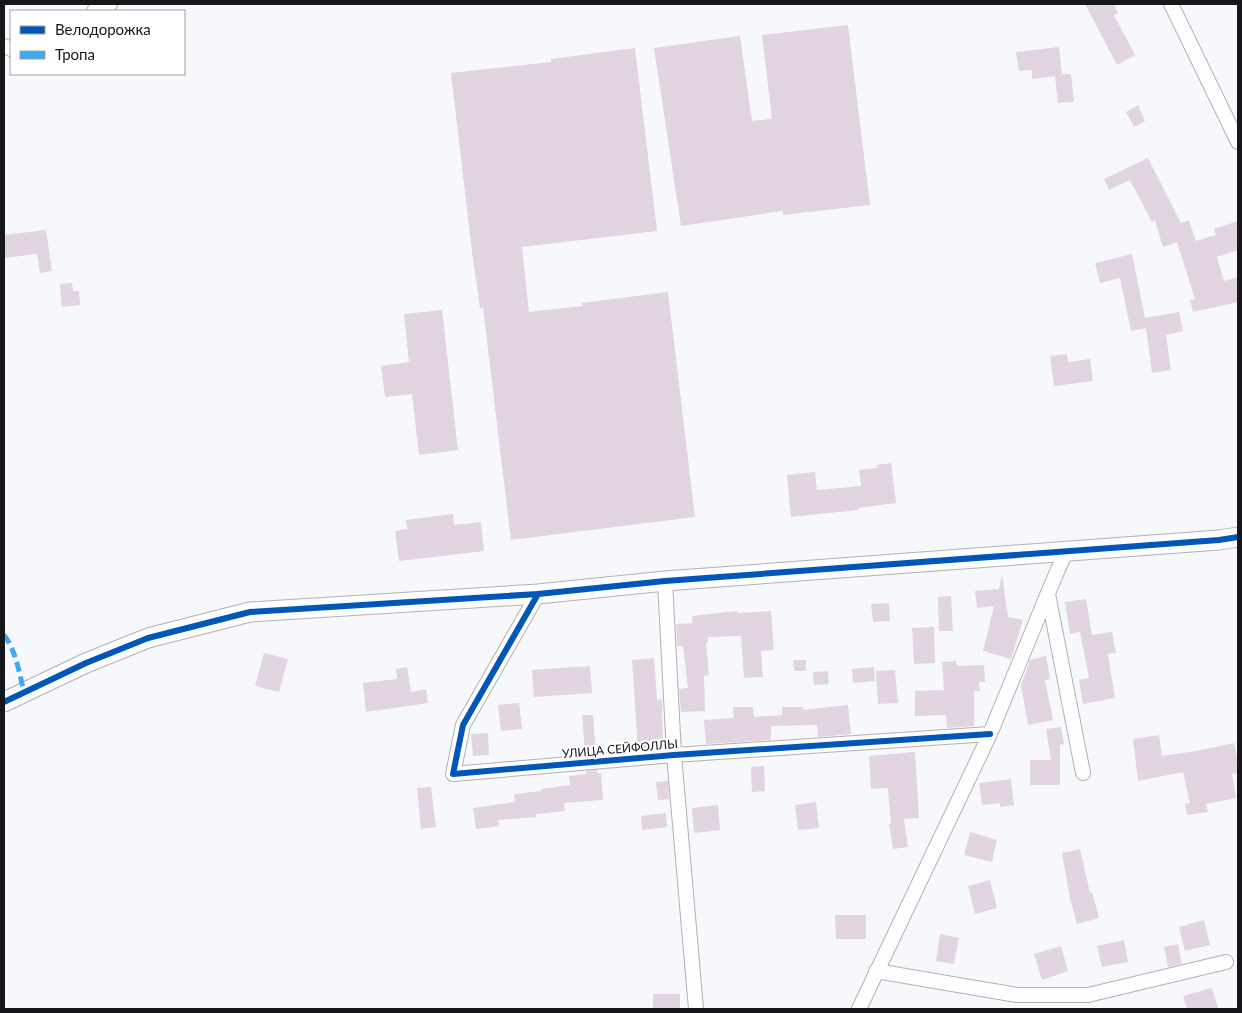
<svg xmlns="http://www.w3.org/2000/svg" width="1242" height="1013" font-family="Lato,sans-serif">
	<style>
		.building { fill: #e2d4e1 }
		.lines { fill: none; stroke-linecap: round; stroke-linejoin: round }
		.street-casing { stroke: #b0b1b4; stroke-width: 16 }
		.secondary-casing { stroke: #b0b1b4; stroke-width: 21 }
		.street { stroke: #fefeff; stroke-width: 14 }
		.secondary { stroke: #fefeff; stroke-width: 19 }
		.quiet { stroke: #3fa9f5; stroke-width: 5; stroke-dasharray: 10 5; stroke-linecap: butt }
		.cycleway-casing { stroke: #fff; stroke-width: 9 }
		.cycleway { stroke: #0057b8; stroke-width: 6 }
		.labels { text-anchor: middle; stroke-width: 4; stroke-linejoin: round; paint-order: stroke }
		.street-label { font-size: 12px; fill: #16171a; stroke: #fff }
	</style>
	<rect width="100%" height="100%" fill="#f6f8fc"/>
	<path class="building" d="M 1085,4 L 1114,4 L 1118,13 L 1114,15 L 1135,55 L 1117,65 Z
		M 848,25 L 870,205 L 783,215 L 783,211 L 681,226 L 654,48 L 740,36 L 752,121 L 772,119 L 762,35 Z
		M 1059,47 L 1062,74 L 1071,74 L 1074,102 L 1058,103 L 1055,76 L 1032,79 L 1032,70 L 1019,71 L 1016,52 Z
		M 635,48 L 657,231 L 522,247 L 529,312 L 583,306 L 582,303 L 668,292 L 695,517 L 511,540 L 483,308 L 480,308 L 472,252 L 451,73 L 551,62 L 551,59 Z
		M 1138,105 L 1145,121 L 1134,127 L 1126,112 Z
		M 1148,158 L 1181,223 L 1189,220 L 1196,241 L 1216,235 L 1214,229 L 1238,221 L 1238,250 L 1217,257 L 1224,281 L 1238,277 L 1238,302 L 1193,312 L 1190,300 L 1195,299 L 1177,242 L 1163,247 L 1155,221 L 1152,222 L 1130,180 L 1109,190 L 1104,179 Z
		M 46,230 L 52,271 L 40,273 L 37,254 L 4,258 L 4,235 Z
		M 1132,254 L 1145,318 L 1179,312 L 1183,331 L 1166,335 L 1171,370 L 1152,373 L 1146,328 L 1131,331 L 1120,278 L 1100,283 L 1095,263 Z
		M 72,283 L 73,291 L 79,291 L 80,305 L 62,307 L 60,284 Z
		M 442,310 L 458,450 L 419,455 L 412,394 L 385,397 L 381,366 L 409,362 L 404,314 Z
		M 1067,354 L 1068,362 L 1090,359 L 1093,381 L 1054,386 L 1050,356 Z
		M 891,463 L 896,503 L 858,508 L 858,510 L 791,517 L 787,475 L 815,472 L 817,490 L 861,486 L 859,470 L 877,468 L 877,465 Z
		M 453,514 L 454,525 L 481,522 L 484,551 L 399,561 L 395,531 L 407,529 L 406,520 Z
		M 1002,575 L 1008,617 L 1023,620 L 1011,659 L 983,651 L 994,606 L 977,608 L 975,591 L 999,589 Z
		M 951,596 L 953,631 L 939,631 L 938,597 Z
		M 1086,599 L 1092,635 L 1112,632 L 1116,653 L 1108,654 L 1115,698 L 1083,704 L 1079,680 L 1089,678 L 1080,632 L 1070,634 L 1065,602 Z
		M 889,603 L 890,621 L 873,622 L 871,604 Z
		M 737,611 L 737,613 L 771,611 L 774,650 L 761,651 L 763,677 L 744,678 L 741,636 L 708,637 L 708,642 L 706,643 L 709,675 L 704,676 L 705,711 L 681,712 L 679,689 L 688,688 L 683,646 L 677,646 L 676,624 L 693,623 L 692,616 Z
		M 934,627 L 935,663 L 914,664 L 912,628 Z
		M 264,653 L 288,659 L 279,692 L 255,686 Z
		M 1046,656 L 1050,679 L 1045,680 L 1053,720 L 1028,725 L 1021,685 L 1030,660 Z
		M 654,658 L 657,700 L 662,699 L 663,747 L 638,749 L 632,660 Z
		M 793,660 L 806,660 L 806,671 L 794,671 Z
		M 956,661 L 957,666 L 984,665 L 985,682 L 979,682 L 980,691 L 974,691 L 974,726 L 947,728 L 946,715 L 915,716 L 915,691 L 944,690 L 942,662 Z
		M 590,666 L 592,693 L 534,697 L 532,670 Z
		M 407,667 L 411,692 L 426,689 L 428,703 L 366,712 L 363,683 L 397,679 L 396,669 Z
		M 874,667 L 875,681 L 853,683 L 852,669 Z
		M 895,670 L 898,703 L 878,704 L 876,671 Z
		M 828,671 L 829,684 L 814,685 L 813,672 Z
		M 519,703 L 522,729 L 501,731 L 498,705 Z
		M 848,705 L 851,734 L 818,737 L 817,725 L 771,726 L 771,740 L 706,744 L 704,720 L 734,718 L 733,707 L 753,707 L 754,717 L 782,715 L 782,707 L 803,707 L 803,710 Z
		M 582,715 L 593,715 L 596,753 L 585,754 Z
		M 1061,727 L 1064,744 L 1060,745 L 1060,785 L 1030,785 L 1030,760 L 1051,760 L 1046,729 Z
		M 488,733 L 489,755 L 473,756 L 471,734 Z
		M 1159,735 L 1162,756 L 1196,751 L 1234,743 L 1238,763 L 1238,773 L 1232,774 L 1236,798 L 1206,804 L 1208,812 L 1187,815 L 1185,804 L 1190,803 L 1183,772 L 1138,781 L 1133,739 Z
		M 915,752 L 919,818 L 904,819 L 908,847 L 893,849 L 889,824 L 891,824 L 888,788 L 871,789 L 869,756 Z
		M 764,766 L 765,791 L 752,792 L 751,767 Z
		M 597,770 L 597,773 L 601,773 L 603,800 L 564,803 L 565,811 L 536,814 L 536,817 L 498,820 L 499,826 L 476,829 L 473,808 L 515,802 L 514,794 L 542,791 L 541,789 L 570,785 L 569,776 L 586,774 L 586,771 Z
		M 1011,779 L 1014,805 L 1000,807 L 1000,803 L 982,805 L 979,783 Z
		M 668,781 L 669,799 L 658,800 L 656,782 Z
		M 431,787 L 436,827 L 421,829 L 417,788 Z
		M 816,802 L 819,828 L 798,830 L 795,805 Z
		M 718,805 L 720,830 L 694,833 L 692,808 Z
		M 666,813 L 667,827 L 642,830 L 641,816 Z
		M 970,832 L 997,840 L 992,862 L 964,855 Z
		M 1080,849 L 1090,893 L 1092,892 L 1099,918 L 1077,924 L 1070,898 L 1062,853 Z
		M 990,880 L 997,908 L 975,914 L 968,886 Z
		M 835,915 L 866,915 L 866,939 L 836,939 Z
		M 1204,920 L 1210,945 L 1185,951 L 1179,927 Z
		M 940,934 L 959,938 L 954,964 L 936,961 Z
		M 1124,940 L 1128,962 L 1102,967 L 1097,946 Z
		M 1178,944 L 1182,964 L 1168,967 L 1164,947 Z
		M 1061,946 L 1068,971 L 1042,980 L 1034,954 Z
		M 1212,988 L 1218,1008 L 1212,1009 L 1187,1009 L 1183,996 Z
		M 653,994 L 680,994 L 680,1009 L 653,1009 Z"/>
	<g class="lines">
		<defs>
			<path id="street" d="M 1171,4 L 1238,142
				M 94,11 L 110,4
				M 4,46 L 11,49
				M 665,581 L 674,755 L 696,1009
				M 538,594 L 463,725 L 453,774 L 674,755 L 990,734
				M 1048,594 L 1083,773
				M 876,971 L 1017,995 L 1088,995 L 1226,962
				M 859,1009 L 990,734 L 1048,593 L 1066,551"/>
			<path id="secondary" d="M 4,702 L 86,663 L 148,638 L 250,612 L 538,594 L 665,581 L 1219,540 L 1238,537"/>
		</defs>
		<use href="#street" class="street-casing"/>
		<use href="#secondary" class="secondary-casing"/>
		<use href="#street" class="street"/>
		<use href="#secondary" class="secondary"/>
		<path class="quiet" d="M 4,635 C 16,651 19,672 24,692"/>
		<defs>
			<path id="cycleway" d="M 538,594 L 463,725 L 453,774 L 674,755 L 990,734
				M 4,702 L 86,663 L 148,638 L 250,612 L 538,594 L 665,581 L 1219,540 L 1238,537"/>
		</defs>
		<use href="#cycleway" class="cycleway-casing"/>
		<use href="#cycleway" class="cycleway"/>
	</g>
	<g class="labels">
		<g class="street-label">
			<text transform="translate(620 749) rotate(-5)" y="4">УЛИЦА СЕЙФОЛЛЫ</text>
		</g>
	</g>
	<rect width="1242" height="1013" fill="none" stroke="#16171a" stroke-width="10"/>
	<rect x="10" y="10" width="175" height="65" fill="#ffffff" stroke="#a2a2a3"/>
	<rect x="20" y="26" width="25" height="8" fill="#0057b8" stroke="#a2a2a3"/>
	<text x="55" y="35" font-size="15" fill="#16171a">Велодорожка</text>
	<rect x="20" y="51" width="25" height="8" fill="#3fa9f5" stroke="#a2a2a3"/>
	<text x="55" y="60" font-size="15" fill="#16171a">Тропа</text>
</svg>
